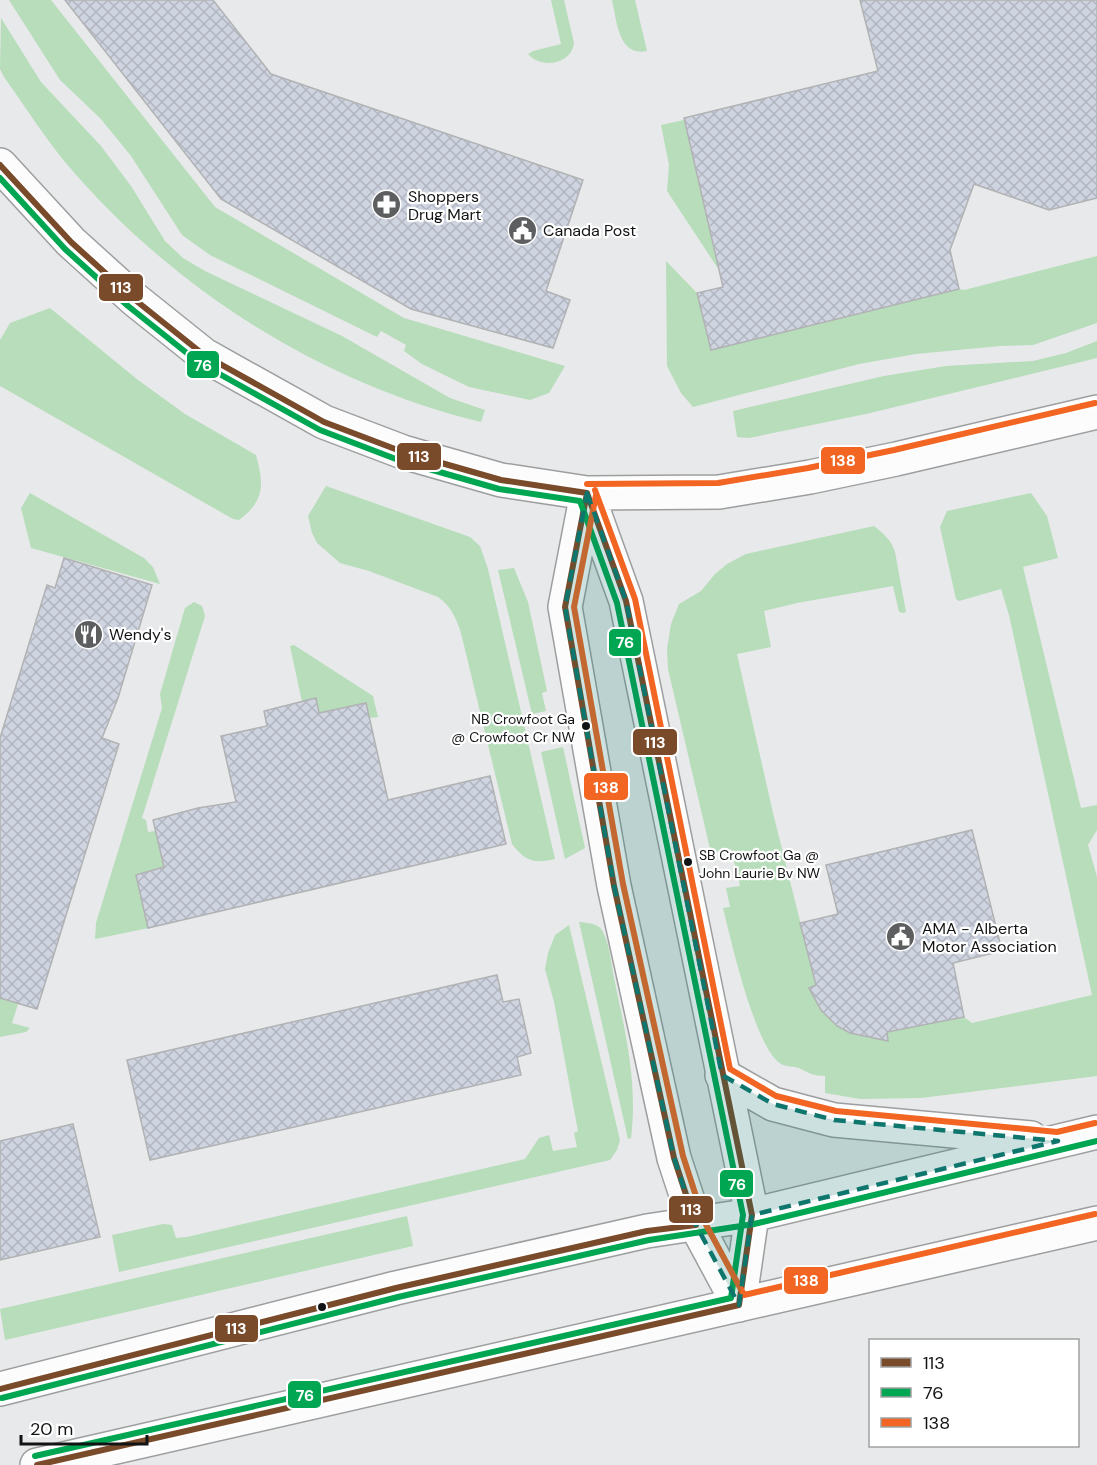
<svg xmlns="http://www.w3.org/2000/svg" width="1097" height="1465" font-family="'DM Sans',sans-serif">
	<style>
		.green { fill: #b7ddbb }
		.building { fill: url(#building-cross-hatch); stroke: #b1b2b3; stroke-width: 1.5 }
		.lines { fill: none; stroke-linecap: round; stroke-linejoin: round }
		.tertiary-casing { stroke: #9d9e9f; stroke-width: 36 }
		.tertiary { stroke: #fcfcfc; stroke-width: 33 }
		.bus-1-casing { stroke: #fff; stroke-width: 10 }
		.bus-2-casing { stroke: #fff; stroke-width: 10 }
		.bus-3-casing { stroke: #fff; stroke-width: 10 }
		.bus-1 { stroke: #7a4b2a; stroke-width: 6 }
		.bus-2 { stroke: #00a651; stroke-width: 6 }
		.bus-3 { stroke: #f26522; stroke-width: 6 }
		.marked { fill: #0f766e; fill-opacity: 0.2; stroke: #0f766e; stroke-width: 4.5; stroke-dasharray: 12 8; stroke-linejoin: round }
		.bus-dot { fill: #121314; stroke: #fff; stroke-width: 2 }
		.labels { text-anchor: middle; stroke-width: 4.5; stroke-linejoin: round; paint-order: stroke }
		.bus-label { font-size: 14px; fill: #121314; stroke: #fff; text-anchor: end }
		.poi-label { font-size: 16px; fill: #121314; stroke: #fff; text-anchor: start }
		.line-badge { stroke: #fff; stroke-width: 2 }
		.badge-label { font-size: 16px; text-anchor: middle; font-weight: bold; fill: #fff }
	</style>
	<defs>
		<pattern id="building-cross-hatch" width="8" height="8" patternUnits="userSpaceOnUse" patternTransform="scale(1.5)"><rect width="8" height="8" fill="#cfd4e1"/><path d="M0 0l8 8M0 8l8-8" fill="none" stroke="#b1b5c0"/></pattern>
	</defs>
	<rect width="100%" height="100%" fill="#e8e9ea"/>
	<path class="green" d="M 9,0 L 51,0 L 215,207 L 404,318 L 565,366 L 549,393 L 530,400 L 469,387 L 422,364 L 404,351 L 406,345 L 381,331 L 377,337 L 210,255 L 182,235 L 131,156 L 100,118 L 60,80 Z
		M 551,0 L 564,0 L 574,43 C 571,65 541,69 528,54 L 533,51 L 561,44 Z
		M 612,0 L 635,0 L 647,51 C 618,57 617,21 612,0 Z
		M 1,18 L 41,82 L 101,146 L 131,186 L 165,241 L 183,258 L 205,271 L 342,336 L 450,398 L 485,410 L 481,422 C 321,383 171,288 65,162 C 43,135 24,105 4,77 L 0,69 Z
		M 684,120 L 719,270 L 667,191 L 669,165 L 661,125 Z
		M 1097,256 L 1097,323 L 1033,345 L 1000,346 L 916,354 L 859,364 L 693,407 L 681,393 L 667,366 L 666,261 L 697,293 L 711,350 L 959,289 L 964,290 Z
		M 50,308 L 138,380 L 185,414 L 256,455 C 264,485 265,500 239,520 L 233,519 L 0,386 L 0,340 L 10,323 Z
		M 1097,341 L 1097,358 L 866,414 L 749,438 L 737,437 L 733,411 L 884,376 L 946,366 L 1033,361 L 1066,353 Z
		M 326,486 L 470,537 L 480,546 L 488,569 L 555,859 C 534,864 525,861 512,844 L 461,633 C 456,618 451,606 438,597 L 369,571 L 340,563 L 317,543 L 312,533 L 308,516 Z
		M 30,493 L 144,558 L 153,567 L 160,584 L 31,548 L 21,508 Z
		M 1031,493 L 1047,516 L 1058,558 L 1023,567 L 1081,808 L 1097,805 L 1097,830 L 1088,845 L 1097,877 L 1097,1076 L 921,1098 L 860,1099 L 825,1093 L 825,1076 C 813,1076 809,1073 799,1068 C 794,1066 786,1067 781,1064 C 755,1048 731,940 723,908 L 730,907 L 726,888 L 740,886 L 731,849 L 711,853 L 668,669 L 667,649 L 671,624 L 679,604 L 701,591 L 715,574 L 727,564 L 746,554 L 874,526 C 884,534 892,541 895,552 L 906,612 L 903,613 L 899,612 L 893,586 L 797,603 L 764,611 L 771,647 L 737,654 L 773,813 L 816,985 L 811,987 C 829,1026 843,1038 887,1038 L 887,1032 L 964,1017 L 972,1023 L 1092,995 L 1009,615 L 1001,589 L 959,601 L 956,599 L 940,527 L 947,511 Z
		M 514,568 L 528,602 L 547,691 L 542,693 L 546,711 L 532,714 L 498,570 Z
		M 194,602 L 202,606 L 205,616 L 142,818 L 146,820 L 148,832 L 156,831 L 164,867 L 136,875 L 149,928 L 95,939 L 96,923 L 162,708 L 160,694 L 185,608 Z
		M 294,645 L 373,696 L 378,717 L 369,718 L 365,703 L 319,713 L 316,699 L 302,702 L 290,646 Z
		M 563,747 L 585,848 L 565,859 L 541,752 Z
		M 579,922 C 588,923 599,923 603,932 C 610,945 611,964 614,978 C 625,1031 638,1082 631,1138 L 628,1139 Z
		M 569,925 L 620,1140 L 617,1150 L 610,1160 L 119,1272 L 112,1235 L 163,1224 L 172,1225 L 176,1238 L 187,1237 L 525,1159 L 539,1138 L 549,1135 L 553,1151 L 577,1147 L 574,1133 L 578,1131 L 554,1002 L 545,969 L 548,953 L 555,935 Z
		M 0,998 L 18,1004 L 12,1023 L 30,1028 L 26,1032 L 0,1037 Z
		M 407,1216 L 413,1246 L 5,1340 L 0,1309 Z"/>
	<path class="building" d="M 65,0 L 213,0 L 271,74 L 583,180 L 546,291 L 570,300 L 553,348 L 411,309 L 221,199 Z
		M 860,0 L 1097,0 L 1097,198 L 1049,210 L 974,184 L 950,250 L 959,289 L 711,350 L 697,293 L 723,287 L 684,118 L 878,71 Z
		M 64,558 L 152,585 L 118,698 L 102,738 L 119,744 L 37,1009 L 0,998 L 0,738 L 47,585 L 55,588 Z
		M 316,698 L 319,713 L 366,703 L 388,800 L 490,776 L 506,844 L 148,928 L 136,875 L 164,867 L 153,820 L 198,808 L 236,802 L 221,736 L 267,726 L 264,711 Z
		M 972,830 L 1002,951 L 953,963 L 964,1017 L 887,1032 L 888,1041 L 850,1033 L 837,1026 L 821,1010 L 809,988 L 816,985 L 800,923 L 838,914 L 826,865 Z
		M 497,975 L 503,1002 L 519,999 L 531,1053 L 517,1057 L 521,1075 L 150,1160 L 127,1060 Z
		M 73,1124 L 100,1237 L 0,1260 L 0,1141 Z"/>
	<g class="lines">
		<defs>
			<path id="tertiary" d="M 0,165 L 71,242 L 134,299 L 204,355 L 324,422 L 403,452 L 501,480 L 587,493 L 719,492 L 810,477 L 896,459 L 1097,412
				M 587,493 L 565,607 L 614,886 L 674,1158 L 696,1225 L 739,1305
				M 587,493 L 626,601 L 752,1215 L 739,1305
				M 722,1075 L 773,1104 L 834,1120 L 1031,1138
				M 0,1389 L 396,1288 L 647,1231 L 752,1215 L 1097,1132
				M 37,1465 L 1097,1223"/>
		</defs>
		<use href="#tertiary" class="tertiary-casing"/>
		<use href="#tertiary" class="tertiary"/>
		<defs>
			<path id="bus-1" d="M 0,165 L 71,242 L 134,299 L 204,355 L 324,422 L 403,452 L 501,480 L 587,493
				M 0,1389 L 396,1288 L 647,1231 L 696,1225 L 674,1158 L 614,886 L 565,607 L 587,493
				M 37,1465 L 739,1305 L 752,1215 L 626,601 L 587,493"/>
			<path id="bus-2" d="M 0,178 L 65,249 L 128,306 L 198,362 L 320,430 L 401,461 L 499,489 L 580,501 L 617,603 L 743,1215 L 731,1298 L 35,1456
				M 2,1398 L 398,1297 L 649,1240 L 754,1224 L 1097,1141"/>
			<path id="bus-3" d="M 587,484 L 718,483 L 808,468 L 894,450 L 1095,403
				M 595,490 L 635,599 L 730,1069 L 776,1096 L 836,1111 L 1057,1132 L 1095,1123
				M 596,495 L 574,607 L 623,884 L 683,1156 L 704,1221 L 744,1295 L 1095,1214"/>
		</defs>
		<use href="#bus-1" class="bus-1-casing"/>
		<use href="#bus-2" class="bus-2-casing"/>
		<use href="#bus-3" class="bus-3-casing"/>
		<use href="#bus-1" class="bus-1"/>
		<use href="#bus-2" class="bus-2"/>
		<use href="#bus-3" class="bus-3"/>
	</g>
	<path class="marked" d="M 587,493 L 626,601 L 722,1075 L 773,1104 L 834,1120 L 1058,1141 L 752,1215 L 739,1305 L 696,1225 L 674,1158 L 614,886 L 565,607 Z"/>
	<defs>
		<symbol id="pharmacy-disc" viewBox="-11 -11 22 22"><circle r="9.5" fill="#5d5e5f" stroke="#fff"/><path d="M-2-6h4v4h4v4h-4v4h-4v-4h-4v-4h4Z" fill="#fff"/></symbol>
		<symbol id="civic-disc" viewBox="-11 -11 22 22"><circle r="9.5" fill="#5d5e5f" stroke="#fff"/><path d="M-.6-6.5H3V-4.5H.6V-3L4-1V1h2V6H-6V1h2V-1L-.6-3ZM-1.2 2.5V6h2.4V2.5Z" fill="#fff"/></symbol>
		<symbol id="restaurant-disc" viewBox="-11 -11 22 22"><circle r="9.5" fill="#5d5e5f" stroke="#fff"/><path d="M-5-6h1v4h1v-4h1v4h1v-4h1v5L-1.5 .5V6h-2V.5L-5-1ZM5-6V6H3V1.5H1.5Q1.5-4 5-6Z" fill="#fff"/></symbol>
	</defs>
	<g fill-rule="evenodd">
		<use href="#pharmacy-disc" x="370" y="188" width="33" height="33"/>
		<use href="#civic-disc" x="506" y="214" width="33" height="33"/>
		<use href="#restaurant-disc" x="72" y="618" width="33" height="33"/>
		<use href="#civic-disc" x="884" y="920" width="33" height="33"/>
	</g>
	<g class="bus-dot">
		<circle cx="586" cy="726" r="5"/>
		<circle cx="688" cy="862" r="5"/>
		<circle cx="322" cy="1307" r="5"/>
	</g>
	<g class="labels">
		<g class="bus-label">
			<text x="575" y="724">NB Crowfoot Ga<tspan x="575" dy="18">@ Crowfoot Cr NW</tspan></text>
			<text x="699" y="860" text-anchor="start">SB Crowfoot Ga @<tspan x="699" dy="18">John Laurie Bv NW</tspan></text>
		</g>
		<g class="poi-label">
			<text x="408" y="202">Shoppers<tspan x="408" dy="18">Drug Mart</tspan></text>
			<text x="543" y="236">Canada Post</text>
			<text x="109" y="640">Wendy's</text>
			<text x="922" y="934">AMA - Alberta<tspan x="922" dy="18">Motor Association</tspan></text>
		</g>
	</g>
	<g class="line-badge">
		<rect x="98" y="273" width="46" height="29" rx="6" fill="#7a4b2a"/>
		<rect x="186" y="350" width="34" height="29" rx="6" fill="#00a651"/>
		<rect x="396" y="442" width="46" height="29" rx="6" fill="#7a4b2a"/>
		<rect x="820" y="446" width="46" height="29" rx="6" fill="#f26522"/>
		<rect x="608" y="628" width="34" height="29" rx="6" fill="#00a651"/>
		<rect x="632" y="728" width="46" height="28" rx="6" fill="#7a4b2a"/>
		<rect x="583" y="772" width="46" height="29" rx="6" fill="#f26522"/>
		<rect x="719" y="1169" width="35" height="29" rx="6" fill="#00a651"/>
		<rect x="668" y="1195" width="46" height="29" rx="6" fill="#7a4b2a"/>
		<rect x="783" y="1266" width="46" height="29" rx="6" fill="#f26522"/>
		<rect x="214" y="1314" width="45" height="29" rx="6" fill="#7a4b2a"/>
		<rect x="287" y="1380" width="35" height="29" rx="6" fill="#00a651"/>
	</g>
	<g class="badge-label">
		<text x="121" y="293">113</text>
		<text x="203" y="371">76</text>
		<text x="419" y="462">113</text>
		<text x="843" y="466">138</text>
		<text x="625" y="648">76</text>
		<text x="655" y="748">113</text>
		<text x="606" y="793">138</text>
		<text x="737" y="1190">76</text>
		<text x="691" y="1215">113</text>
		<text x="806" y="1286">138</text>
		<text x="236" y="1334">113</text>
		<text x="305" y="1401">76</text>
	</g>
	<rect x="869" y="1339" width="210" height="108" fill="#ffffff" stroke="#a0a1a1" stroke-width="1.5"/>
	<rect x="881" y="1358" width="30" height="9" fill="#7a4b2a" stroke="#a0a1a1" stroke-width="1.5"/>
	<text x="923" y="1369" font-size="18" fill="#121314">113</text>
	<rect x="881" y="1388" width="30" height="9" fill="#00a651" stroke="#a0a1a1" stroke-width="1.5"/>
	<text x="923" y="1399" font-size="18" fill="#121314">76</text>
	<rect x="881" y="1418" width="30" height="9" fill="#f26522" stroke="#a0a1a1" stroke-width="1.5"/>
	<text x="923" y="1429" font-size="18" fill="#121314">138</text>
	<path d="M21 1435v9h126v-9" fill="none" stroke="#121314" stroke-width="3"/>
	<text x="30" y="1435" font-size="18" fill="#121314" stroke="#ffffff" stroke-width="4.5" paint-order="stroke">20 m</text>
</svg>
